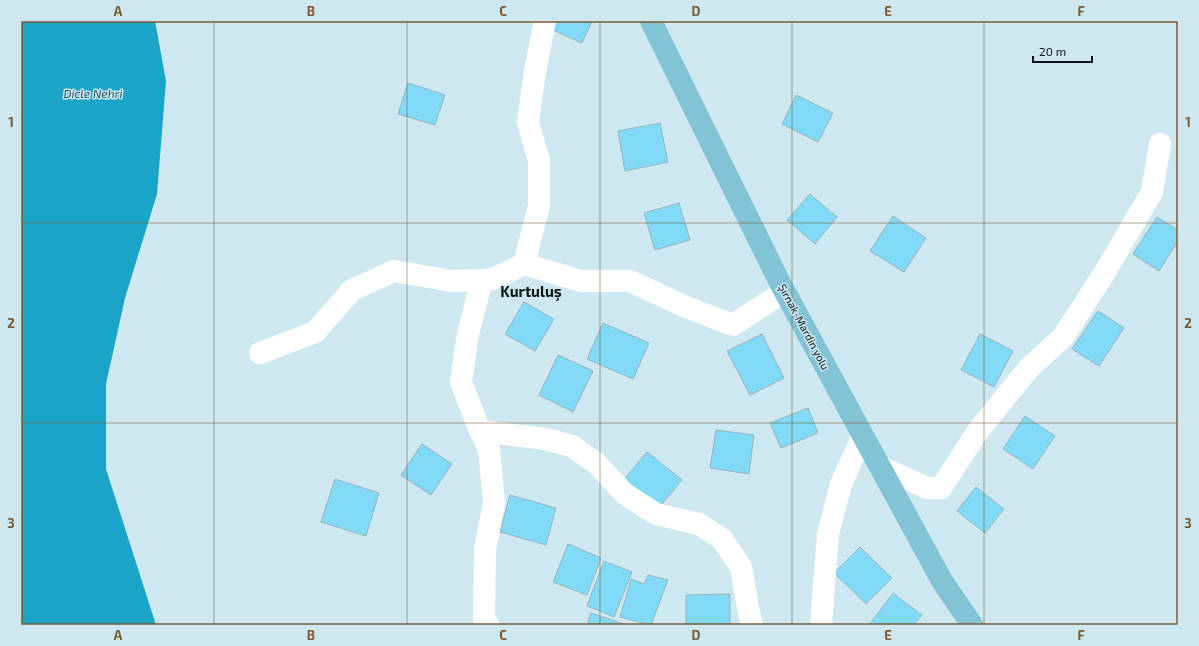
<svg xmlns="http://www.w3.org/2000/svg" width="1199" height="646" font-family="'Exo 2',sans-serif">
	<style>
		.water { fill: #1aa4c8 }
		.building { fill: #81daf7; stroke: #9ab3bc }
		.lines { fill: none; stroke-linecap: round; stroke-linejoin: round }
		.minor { stroke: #fff; stroke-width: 22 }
		.major { stroke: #83c3d6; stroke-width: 22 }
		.grid { fill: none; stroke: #7c5b31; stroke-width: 1; stroke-opacity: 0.55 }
		.labels { text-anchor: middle; stroke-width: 3; stroke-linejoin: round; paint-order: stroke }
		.street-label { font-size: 11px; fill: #0a1316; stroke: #cee8f1 }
		.water-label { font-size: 12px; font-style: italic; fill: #1c4f5f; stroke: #cee8f1 }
		.district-label { font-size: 15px; font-weight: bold; fill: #0a1316; stroke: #cee8f1 }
		.neatline { fill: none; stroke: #7c5b31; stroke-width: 1.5 }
		.grid-label { font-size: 13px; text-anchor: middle; font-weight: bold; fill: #7c5b31 }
	</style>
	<rect width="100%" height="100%" fill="#cee8f1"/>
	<path class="water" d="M 21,21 L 155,21 L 166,81 L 157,194 L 125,298 L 106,384 L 106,469 L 156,625 L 21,625 Z"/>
	<path class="building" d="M 555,21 L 592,21 L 582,43 L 551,29 Z
		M 408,83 L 445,95 L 435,125 L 398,114 Z
		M 796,95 L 833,113 L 818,142 L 782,124 Z
		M 660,123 L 668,162 L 625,171 L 618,131 Z
		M 810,194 L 837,217 L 815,244 L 787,220 Z
		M 679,203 L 690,240 L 655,250 L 644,213 Z
		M 893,216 L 926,238 L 904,272 L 870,251 Z
		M 1157,217 L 1178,230 L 1178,241 L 1159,271 L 1133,254 Z
		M 524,302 L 554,319 L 535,351 L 505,334 Z
		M 1098,311 L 1124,328 L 1099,366 L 1072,349 Z
		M 603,323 L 649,343 L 633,379 L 587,359 Z
		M 762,334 L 784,378 L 750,395 L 727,351 Z
		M 980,334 L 1013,351 L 994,387 L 961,370 Z
		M 558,355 L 593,371 L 573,412 L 539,395 Z
		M 808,408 L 818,433 L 781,448 L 770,423 Z
		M 1025,416 L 1055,436 L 1033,469 L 1003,449 Z
		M 716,430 L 754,435 L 749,474 L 710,468 Z
		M 422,444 L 452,464 L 431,495 L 401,475 Z
		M 647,452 L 682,480 L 657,510 L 622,482 Z
		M 335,479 L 379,493 L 366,536 L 321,522 Z
		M 976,487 L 1004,509 L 985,533 L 957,511 Z
		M 510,495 L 556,508 L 546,545 L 500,532 Z
		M 568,544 L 601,558 L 587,595 L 553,582 Z
		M 860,547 L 892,578 L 866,604 L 834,573 Z
		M 604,561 L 632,572 L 614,617 L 587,606 Z
		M 648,575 L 668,580 L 651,625 L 620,617 L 631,579 L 644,584 Z
		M 893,593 L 922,615 L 914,625 L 869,625 Z
		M 730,594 L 730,625 L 686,625 L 686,595 Z
		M 591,613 L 627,625 L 587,625 Z"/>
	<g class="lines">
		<path class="minor" d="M 524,264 L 539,206 L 539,161 L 528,122 L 535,71 L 545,21
			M 482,280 L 468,334 L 461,382 L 478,426 L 489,449 L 494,503 L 485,550 L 484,619 L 488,625
			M 260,353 L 315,332 L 352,290 L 394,271 L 452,281 L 482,280 L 493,279 L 524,264 L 581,281 L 630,281 L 686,307 L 733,325 L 785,291
			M 480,431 L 545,439 L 572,446 L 597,464 L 625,494 L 656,514 L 699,524 L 722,539 L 741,567 L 748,608 L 752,625
			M 881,467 L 927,488 L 941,488 L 978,431 L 1029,368 L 1063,337 L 1105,272 L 1152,192 L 1160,144
			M 821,625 L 828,534 L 841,484 L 863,435"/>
		<path class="major" d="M 651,21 L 779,281 L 942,581 L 972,625"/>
	</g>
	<path class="grid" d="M 214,21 L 214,625M 407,21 L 407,625M 600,21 L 600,625M 792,21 L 792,625M 984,21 L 984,625M 21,223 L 1178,223M 21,423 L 1178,423"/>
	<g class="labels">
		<g class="street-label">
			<text transform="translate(804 327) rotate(62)" y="4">Şırnak-Mardin yolu</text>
		</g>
		<g class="water-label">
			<text x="93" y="98">Dicle Nehri</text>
		</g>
		<g class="district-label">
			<text x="531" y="297">Kurtuluş</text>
		</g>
	</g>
	<rect width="1199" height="646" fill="none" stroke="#cee8f1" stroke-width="44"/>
	<path d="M1033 56v6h59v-6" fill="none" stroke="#0a1316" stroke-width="2"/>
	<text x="1039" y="56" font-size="12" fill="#0a1316" stroke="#cee8f1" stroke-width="3" paint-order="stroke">20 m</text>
	<rect x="22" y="22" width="1155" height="602" class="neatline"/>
	<g class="grid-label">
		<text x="118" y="16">A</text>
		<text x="311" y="16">B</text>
		<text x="503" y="16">C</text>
		<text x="696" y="16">D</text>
		<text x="888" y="16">E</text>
		<text x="1081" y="16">F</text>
		<text x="11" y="127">1</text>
		<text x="1188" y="127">1</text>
		<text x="11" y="328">2</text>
		<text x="1188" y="328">2</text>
		<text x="11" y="528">3</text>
		<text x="1188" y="528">3</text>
		<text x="118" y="640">A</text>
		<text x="311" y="640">B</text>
		<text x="503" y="640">C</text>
		<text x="696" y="640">D</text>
		<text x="888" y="640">E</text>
		<text x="1081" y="640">F</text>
	</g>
</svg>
